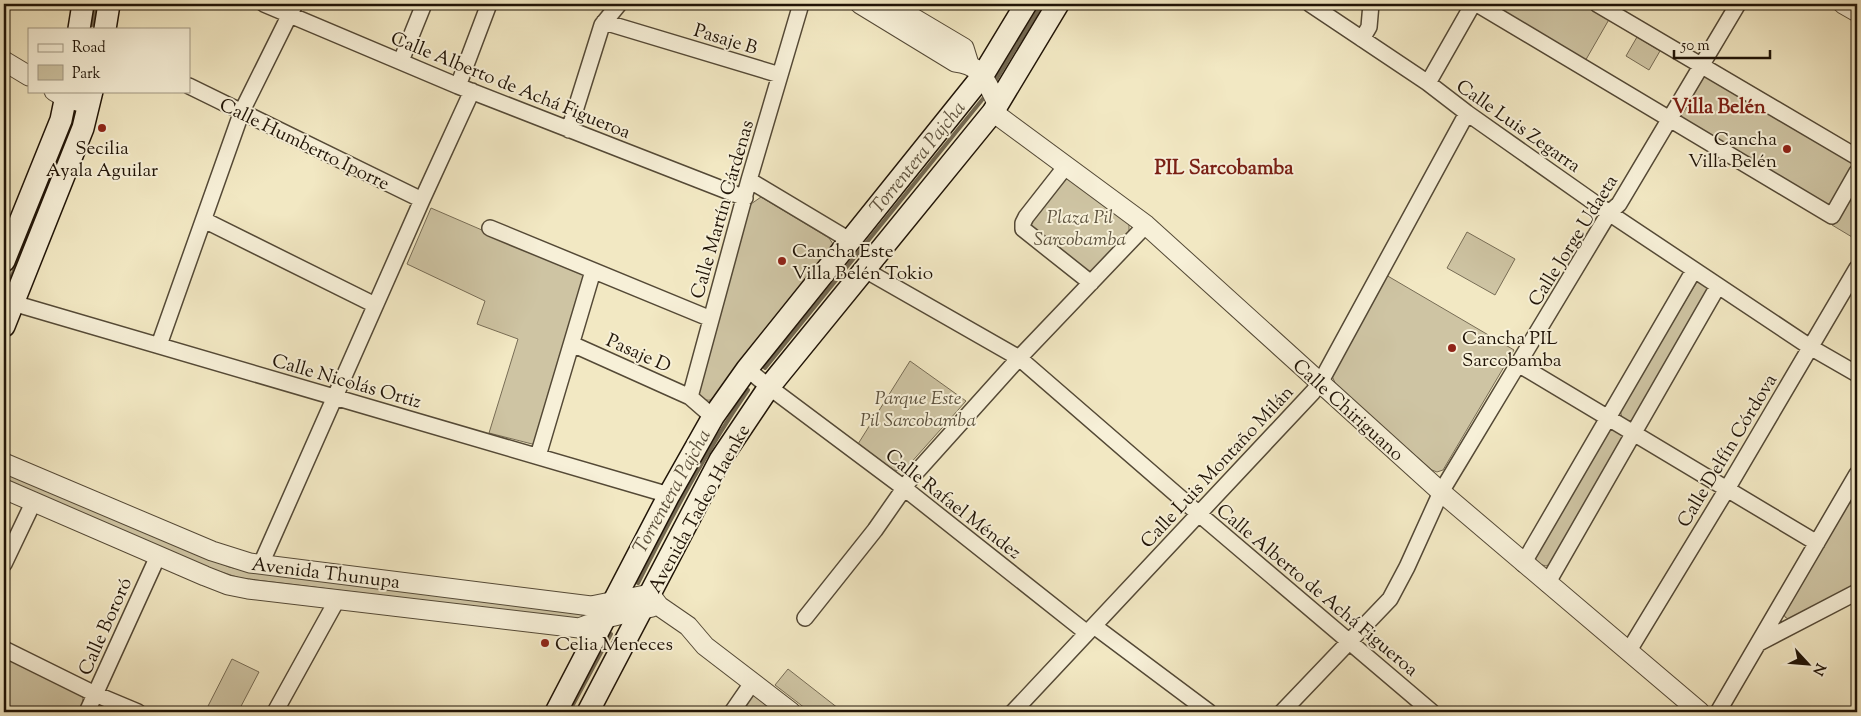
<svg xmlns="http://www.w3.org/2000/svg" width="1861" height="716" font-family="'Sorts Mill Goudy',serif">
	<style>
		.green { fill: #cec4a3; stroke: #776c55 }
		.lines { fill: none; stroke-linecap: round; stroke-linejoin: round }
		.stream { stroke: #736851; stroke-width: 4 }
		.minor-casing { stroke: #544936; stroke-width: 18 }
		.tertiary-casing { stroke: #544936; stroke-width: 21 }
		.secondary-casing { stroke: #201407; stroke-width: 24 }
		.minor { stroke: #f7f0d8; stroke-width: 15 }
		.tertiary { stroke: #f7f0d8; stroke-width: 19 }
		.secondary { stroke: #f7f0d8; stroke-width: 21 }
		.poi-dot { fill: #8f2418; stroke: #f7f0d8; stroke-width: 2 }
		.labels { text-anchor: middle; stroke-width: 4; stroke-linejoin: round; paint-order: stroke }
		.street-label { font-size: 19px; fill: #201407; stroke: #f7f0d8 }
		.poi-label { font-size: 19px; fill: #201407; stroke: #f7f0d8; text-anchor: start }
		.park-label { font-size: 19px; font-style: italic; fill: #5d523e; stroke: #f7f0d8 }
		.neighbourhood-label { font-size: 20px; font-weight: bold; fill: #7a1f14; stroke: #f7f0d8 }
		.water-label { font-size: 20px; font-style: italic; fill: #5f533f; stroke: #f7f0d8 }
	</style>
	<rect width="100%" height="100%" fill="#f2e8c3"/>
	<filter id="stains"><feTurbulence type="fractalNoise" baseFrequency=".004" numOctaves="4"/><feColorMatrix values="0 0 0 0 .2 0 0 0 0 .09 0 0 0 0 .02 0 0 0 .5 -.17"/></filter>
	<radialGradient id="worn" r=".72"><stop offset=".6" stop-color="#630" stop-opacity="0"/><stop offset="1" stop-color="#630" stop-opacity=".3"/></radialGradient>
	<path class="green" d="M 1486,4 L 1591,4 L 1611,16 L 1584,63 Z
		M 1637,37 L 1660,51 L 1649,70 L 1626,56 Z
		M 1705,75 L 1854,162 L 1855,167 L 1830,207 L 1679,119 Z
		M 1065,178 L 1070,180 L 1127,221 L 1129,225 L 1129,231 L 1092,271 L 1087,272 L 1030,228 L 1029,219 Z
		M 1857,183 L 1857,240 L 1832,225 Z
		M 761,197 L 829,238 L 833,244 L 711,400 C 704,401 699,398 697,392 L 749,210 L 751,204 Z
		M 431,208 L 586,275 L 536,445 L 489,433 L 518,339 L 477,324 L 485,301 L 407,264 Z
		M 1467,232 L 1515,259 L 1495,295 L 1447,268 Z
		M 1386,275 L 1514,350 L 1443,470 L 1437,472 L 1432,470 L 1337,387 L 1332,376 Z
		M 1698,280 L 1711,284 L 1634,420 L 1627,421 L 1622,418 L 1620,410 Z
		M 910,361 L 966,401 L 908,466 L 901,471 L 894,470 L 858,444 Z
		M 1613,429 L 1624,437 L 1552,563 L 1546,566 L 1539,564 L 1535,558 L 1607,431 Z
		M 4,471 L 229,567 L 243,570 L 582,614 L 582,620 L 240,578 L 209,568 L 4,480 Z
		M 1853,502 L 1857,504 L 1857,585 L 1790,620 L 1785,617 L 1784,614 L 1785,611 L 1848,504 Z
		M 4,656 L 83,697 L 83,707 L 81,712 L 4,712 Z
		M 232,659 L 259,672 L 238,712 L 205,712 Z
		M 788,669 L 843,712 L 810,712 L 775,685 Z
		M 753,694 L 777,712 L 739,712 Z"/>
	<g class="lines">
		<path class="stream" d="M 92,25 L 96,4
			M 994,83 L 1042,4
			M 4,296 L 74,119
			M 765,368 L 986,95
			M 638,583 C 672,516 706,451 748,390
			M 569,712 L 611,634"/>
		<defs>
			<path id="minor" d="M 264,4 L 458,86 L 745,198
				M 1310,4 L 1428,83 L 1467,113 L 1609,213 L 1810,347 L 1857,374
				M 1477,4 L 1832,216 L 1857,172
				M 1597,4 L 1857,157
				M 604,22 L 780,75
				M 1362,39 L 1369,27 L 1371,4
				M 401,61 L 424,4
				M 1428,83 L 1473,4
				M 189,86 L 422,200
				M 458,86 L 489,4
				M 569,130 L 602,25 L 619,4
				M 1066,166 L 1026,217 L 1023,223 L 1023,229 L 1091,283
				M 749,180 L 851,241
				M 204,220 L 375,305
				M 490,228 L 711,319
				M 865,270 L 1019,358 L 1199,514 L 1432,712
				M 13,303 L 669,495
				M 572,344 L 690,397
				M 159,345 L 242,111 L 295,4
				M 1518,364 L 1817,543
				M 747,369 L 769,387 L 904,488 L 1087,633
				M 713,417 L 690,397 L 749,180 L 801,4
				M 538,456 L 593,271
				M 4,564 L 34,501
				M 261,564 L 422,200 L 472,91
				M 1523,564 L 1694,270
				M 1547,584 L 1718,286
				M 805,618 L 875,530 L 912,477 L 1019,358 L 1146,225
				M 1094,626 L 1209,712
				M 1759,643 L 1857,592
				M 4,649 L 95,694 L 138,712
				M 1628,652 L 1727,489 L 1857,268
				M 87,712 L 158,556
				M 275,712 L 337,600
				M 732,712 L 752,683
				M 1013,712 L 1313,392 L 1320,383 L 1467,113
				M 1282,712 L 1390,599 L 1407,567 L 1441,492 L 1609,213 L 1619,204 L 1738,4
				M 1718,712 L 1857,474"/>
			<path id="tertiary" d="M 860,4 L 955,62 C 983,65 986,82 998,105
				M 890,4 L 964,48 L 969,64
				M 1843,4 L 1857,12
				M 4,61 L 29,76
				M 54,91 L 66,98 L 89,104
				M 993,112 L 1146,225 L 1441,492 L 1700,712
				M 4,463 L 212,551 L 250,563 L 591,606 L 650,594 L 659,606 L 688,626 L 705,646 L 791,712
				M 4,489 L 205,576 L 228,585 L 248,589 L 579,628 L 606,618 L 652,607"/>
			<path id="secondary" d="M 79,29 L 83,4
				M 105,29 L 109,4
				M 4,261 L 61,120 L 67,91
				M 4,326 L 83,128 L 92,91
				M 556,712 L 669,495 L 713,417 L 747,369 L 983,75 L 1026,4
				M 588,712 L 720,460 L 769,387 L 993,112 L 1058,4"/>
		</defs>
		<use href="#minor" class="minor-casing"/>
		<use href="#tertiary" class="tertiary-casing"/>
		<use href="#secondary" class="secondary-casing"/>
		<use href="#minor" class="minor"/>
		<use href="#tertiary" class="tertiary"/>
		<use href="#secondary" class="secondary"/>
	</g>
	<g class="poi-dot">
		<circle cx="102" cy="128" r="5"/>
		<circle cx="1787" cy="149" r="5"/>
		<circle cx="782" cy="261" r="5"/>
		<circle cx="1452" cy="348" r="5"/>
		<circle cx="545" cy="643" r="5"/>
	</g>
	<g class="labels">
		<g class="street-label">
			<text transform="translate(726 38) rotate(17)" y="7">Pasaje B</text>
			<text transform="translate(511 84) rotate(22)" y="7">Calle Alberto de Achá Figueroa</text>
			<text transform="translate(1519 125) rotate(35)" y="7">Calle Luis Zegarra</text>
			<text transform="translate(305 143) rotate(26)" y="7">Calle Humberto Iporre</text>
			<text transform="translate(721 209) rotate(-74)" y="7">Calle Martín Cárdenas</text>
			<text transform="translate(1572 240) rotate(-58)" y="7">Calle Jorge Udaeta</text>
			<text transform="translate(639 352) rotate(24)" y="7">Pasaje D</text>
			<text transform="translate(347 380) rotate(16)" y="7">Calle Nicolás Ortiz</text>
			<text transform="translate(1349 409) rotate(42)" y="7">Calle Chiriguano</text>
			<text transform="translate(1726 450) rotate(-59)" y="7">Calle Delfín Córdova</text>
			<text transform="translate(1216 466) rotate(-47)" y="7">Calle Luis Montaño Milán</text>
			<text transform="translate(954 503) rotate(38)" y="7">Calle Rafael Méndez</text>
			<text transform="translate(698 508) rotate(-61)" y="7">Avenida Tadeo Haenke</text>
			<text transform="translate(326 572) rotate(7)" y="7">Avenida Thunupa</text>
			<text transform="translate(1318 589) rotate(40)" y="7">Calle Alberto de Achá Figueroa</text>
			<text transform="translate(104 626) rotate(-66)" y="7">Calle Bororó</text>
		</g>
		<g class="poi-label">
			<text x="1777" y="145" text-anchor="end">Cancha<tspan x="1777" dy="22">Villa Belén</tspan></text>
			<text x="102" y="154" text-anchor="middle">Secilia<tspan x="102" dy="22">Ayala Aguilar</tspan></text>
			<text x="792" y="257">Cancha Este<tspan x="792" dy="22">Villa Belén Tokio</tspan></text>
			<text x="1462" y="344">Cancha PIL<tspan x="1462" dy="22">Sarcobamba</tspan></text>
			<text x="555" y="650">Celia Meneces</text>
		</g>
		<g class="park-label">
			<text x="1080" y="223">Plaza Pil<tspan x="1080" dy="22">Sarcobamba</tspan></text>
			<text x="918" y="404">Parque Este<tspan x="918" dy="22">Pil Sarcobamba</tspan></text>
		</g>
		<g class="neighbourhood-label">
			<text x="1719" y="113">Villa Belén</text>
			<text x="1224" y="174">PIL Sarcobamba</text>
		</g>
		<g class="water-label">
			<text transform="translate(917 157) rotate(-51)" y="7">Torrentera Pajcha</text>
			<text transform="translate(671 491) rotate(-61)" y="7">Torrentera Pajcha</text>
		</g>
	</g>
	<rect width="1861" height="716" fill="none" stroke="#f2e8c3" stroke-width="20"/>
	<rect x="5" y="5" width="1851" height="706" fill="none" stroke="#201407" stroke-width="2.5"/>
	<rect x="10" y="10" width="1841" height="696" fill="none" stroke="#201407"/>
	<rect x="28" y="28" width="162" height="65" fill="#f7f0d8" stroke="#a19884"/>
	<rect x="38" y="44" width="25" height="8" fill="#f7f0d8" stroke="#a19884"/>
	<text x="72" y="52" font-size="15" fill="#201407">Road</text>
	<rect x="38" y="65" width="25" height="15" fill="#cec4a3" stroke="#a19884"/>
	<text x="72" y="78" font-size="15" fill="#201407">Park</text>
	<g transform="translate(1808 664) rotate(116)" stroke="#f7f0d8" stroke-width="4" paint-order="stroke">
	<path d="M0-4L9 19L0 12L-9 19Z" fill="#201407"/>
	<text y="-8" font-size="14" font-weight="bold" text-anchor="middle" fill="#201407">N</text>
	</g>
	<path d="M1674 50v8h96v-8" fill="none" stroke="#201407" stroke-width="2.5"/>
	<text x="1681" y="50" font-size="15" fill="#201407" stroke="#f7f0d8" stroke-width="4" paint-order="stroke">50 m</text>
	<rect width="100%" height="100%" filter="url(#stains)"/>
	<rect width="100%" height="100%" fill="url(#worn)"/>
</svg>
